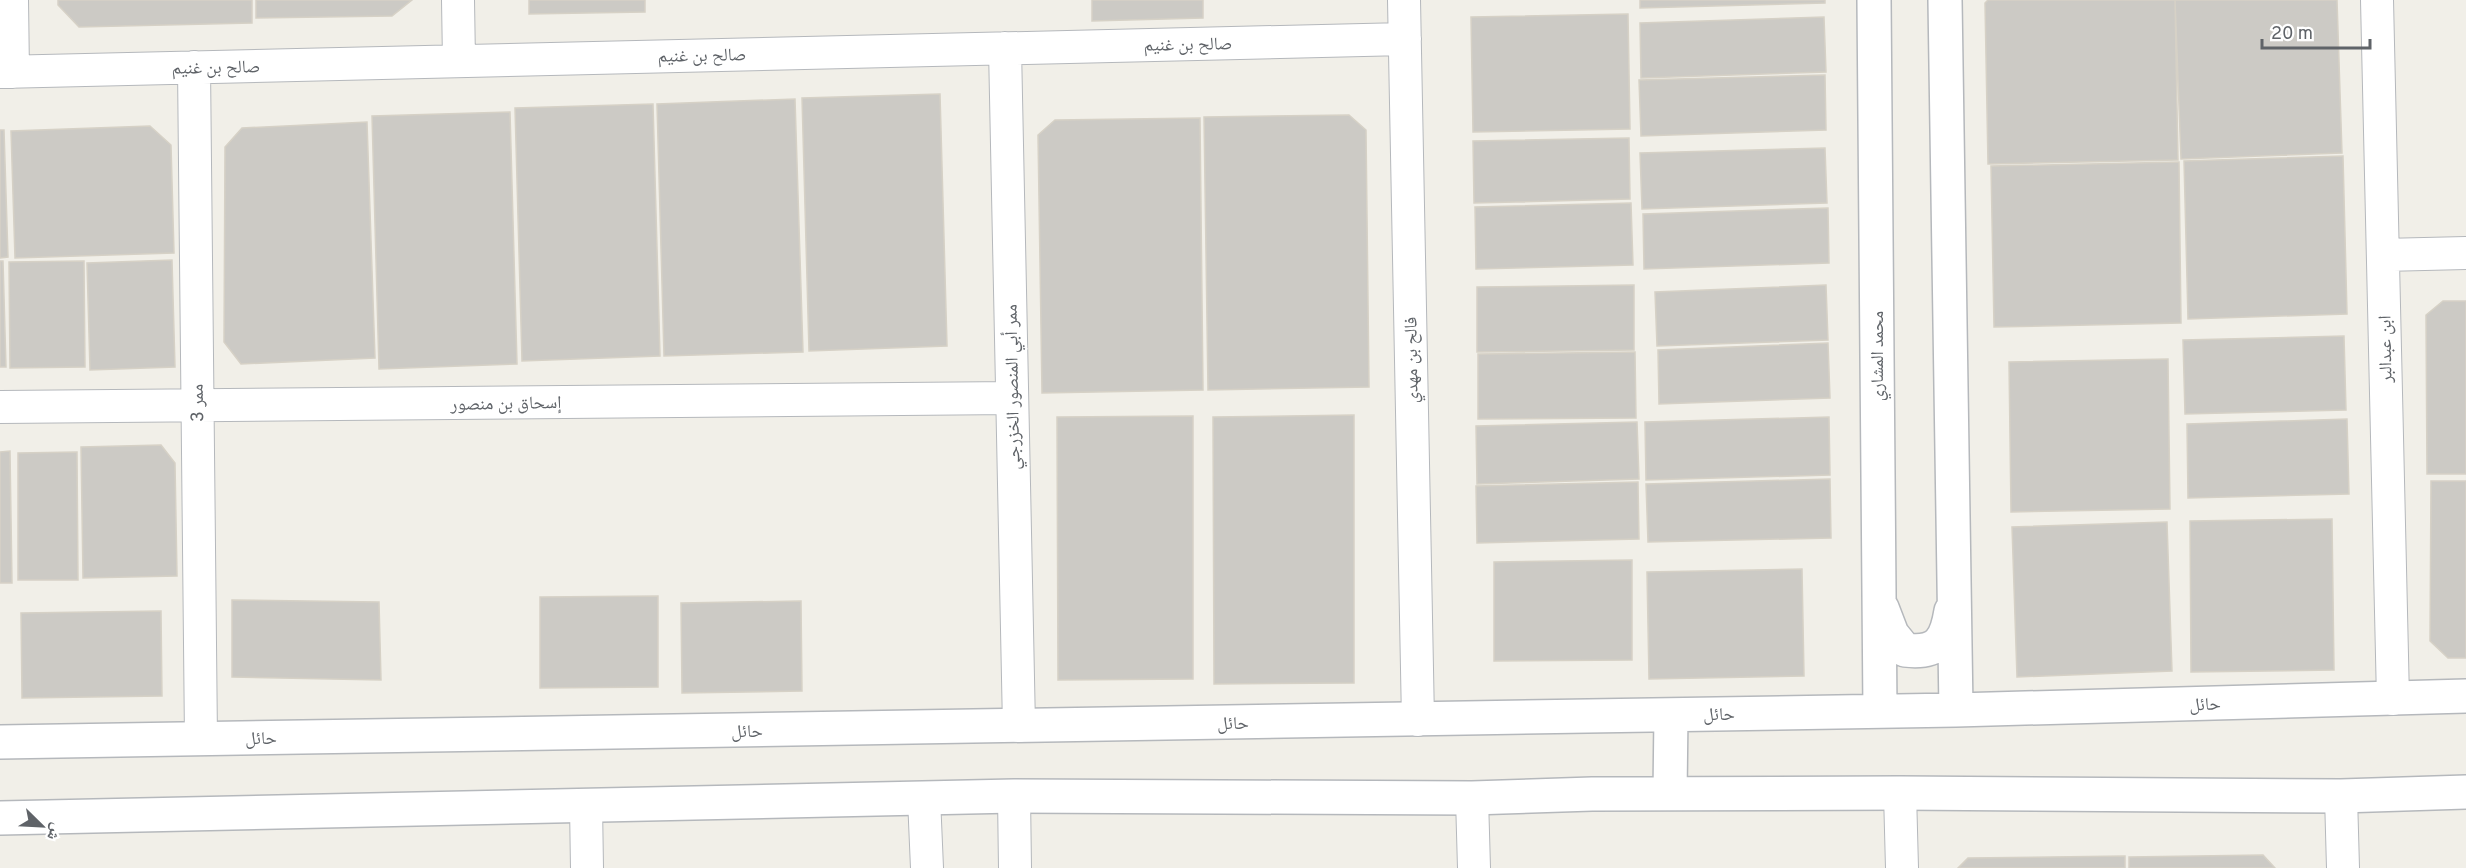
<svg xmlns="http://www.w3.org/2000/svg" width="2466" height="868" font-family="Overpass,'Noto Naskh Arabic',sans-serif">
	<style>
		.building { fill: #cccac5; stroke: #d6d1c6; stroke-width: 1.5 }
		.lines { fill: none; stroke-linecap: round; stroke-linejoin: round }
		.minor-casing { stroke: #b5b8bc; stroke-width: 34 }
		.tertiary-casing { stroke: #b5b8bc; stroke-width: 36 }
		.minor { stroke: #fff; stroke-width: 32 }
		.tertiary { stroke: #fff; stroke-width: 33 }
		.labels { text-anchor: middle; stroke-width: 4.5; stroke-linejoin: round; paint-order: stroke }
		.street-label { font-size: 18px; fill: #5f6368; stroke: #fff }
	</style>
	<rect width="100%" height="100%" fill="#f1efe8"/>
	<path class="building" d="M 58,0 L 252,0 L 252,23 L 79,27 L 58,5 Z
		M 256,0 L 412,0 L 392,16 L 256,18 Z
		M 529,0 L 645,0 L 645,12 L 529,14 Z
		M 1092,0 L 1203,0 L 1203,18 L 1092,21 Z
		M 1640,0 L 1825,0 L 1825,3 L 1640,8 Z
		M 1988,0 L 2175,0 L 2178,160 L 1988,164 L 1985,3 Z
		M 2175,0 L 2337,0 L 2342,153 L 2181,159 Z
		M 1628,14 L 1630,129 L 1473,132 L 1471,17 Z
		M 1824,17 L 1826,72 L 1641,78 L 1640,23 Z
		M 1825,75 L 1826,130 L 1641,136 L 1639,80 Z
		M 940,94 L 947,346 L 809,351 L 802,98 Z
		M 795,99 L 803,352 L 664,356 L 657,104 Z
		M 653,104 L 660,356 L 522,361 L 515,108 Z
		M 510,112 L 517,364 L 379,369 L 372,116 Z
		M 1349,115 L 1366,130 L 1369,387 L 1208,390 L 1204,117 Z
		M 1200,118 L 1203,390 L 1042,393 L 1038,135 L 1055,120 Z
		M 367,122 L 375,358 L 241,364 L 224,342 L 225,147 L 242,128 Z
		M 150,126 L 171,145 L 174,253 L 15,258 L 11,131 Z
		M 0,130 L 4,130 L 8,257 L 0,258 Z
		M 1629,138 L 1630,199 L 1474,203 L 1473,141 Z
		M 1825,148 L 1827,203 L 1642,209 L 1640,153 Z
		M 2343,156 L 2347,314 L 2188,319 L 2184,161 Z
		M 2179,162 L 2181,323 L 1994,327 L 1991,166 Z
		M 1631,203 L 1633,265 L 1476,269 L 1475,207 Z
		M 1828,208 L 1829,263 L 1644,269 L 1643,214 Z
		M 172,260 L 175,367 L 90,370 L 87,263 Z
		M 0,261 L 3,261 L 6,367 L 0,367 Z
		M 84,261 L 85,367 L 10,368 L 9,262 Z
		M 1634,285 L 1634,350 L 1477,352 L 1477,287 Z
		M 1826,285 L 1828,340 L 1657,346 L 1655,292 Z
		M 2443,301 L 2466,301 L 2466,474 L 2427,474 L 2426,315 Z
		M 2344,336 L 2346,410 L 2185,414 L 2183,340 Z
		M 1828,343 L 1830,398 L 1659,404 L 1658,350 Z
		M 1635,352 L 1636,418 L 1478,419 L 1478,354 Z
		M 2168,359 L 2170,509 L 2011,512 L 2009,362 Z
		M 1354,415 L 1354,683 L 1214,684 L 1213,417 Z
		M 1193,416 L 1193,679 L 1058,680 L 1057,417 Z
		M 1829,417 L 1830,475 L 1646,480 L 1645,422 Z
		M 2347,419 L 2349,494 L 2188,498 L 2187,424 Z
		M 1637,422 L 1639,479 L 1477,484 L 1476,426 Z
		M 161,445 L 175,463 L 177,576 L 83,578 L 81,447 Z
		M 10,451 L 12,583 L 0,583 L 0,452 Z
		M 77,452 L 78,580 L 18,580 L 18,453 Z
		M 1830,479 L 1831,538 L 1648,542 L 1646,484 Z
		M 2431,481 L 2466,481 L 2466,658 L 2448,658 L 2430,641 Z
		M 1638,482 L 1639,539 L 1477,543 L 1476,486 Z
		M 2332,519 L 2334,670 L 2191,672 L 2190,521 Z
		M 2167,522 L 2172,671 L 2017,677 L 2012,527 Z
		M 1632,560 L 1632,660 L 1494,661 L 1494,562 Z
		M 1802,569 L 1804,676 L 1649,679 L 1647,572 Z
		M 658,596 L 658,687 L 540,688 L 540,597 Z
		M 232,600 L 379,602 L 381,680 L 232,677 Z
		M 801,601 L 802,691 L 682,693 L 681,603 Z
		M 161,611 L 162,696 L 22,698 L 21,613 Z
		M 2263,855 L 2275,868 L 2129,868 L 2129,857 Z
		M 2125,856 L 2125,868 L 1958,868 L 1968,858 Z"/>
	<g class="lines">
		<defs>
			<path id="minor" d="M 12,0 L 13,72
				M 458,0 L 459,61
				M 1404,0 L 1418,720
				M 2377,0 L 2393,699
				M 1005,48 L 1019,726
				M 194,67 L 201,739
				M 0,72 L 1405,39
				M 2383,255 L 2466,253
				M 0,407 L 1012,398
				M 1900,793 L 1902,868
				M 1014,796 L 1015,868
				M 2341,796 L 2343,868
				M 924,798 L 927,868
				M 1472,798 L 1474,868
				M 586,805 L 587,868"/>
			<path id="tertiary" d="M 1874,0 L 1880,711
				M 1945,0 L 1956,710
				M 1882,608 L 1892,634 L 1905,650 C 1938,654 1946,641 1951,611
				M 0,742 L 1956,710 L 2466,696
				M 1670,794 L 1671,715
				M 0,818 L 1014,796 L 1472,798 L 1592,794 L 1900,793 L 2341,796 L 2466,792"/>
		</defs>
		<use href="#minor" class="minor-casing"/>
		<use href="#tertiary" class="tertiary-casing"/>
		<use href="#minor" class="minor"/>
		<use href="#tertiary" class="tertiary"/>
	</g>
	<g class="labels">
		<g class="street-label">
			<text transform="translate(1188 44) rotate(-1)" y="6">صالح بن غنيم</text>
			<text transform="translate(702 55) rotate(-1)" y="6">صالح بن غنيم</text>
			<text transform="translate(216 67) rotate(-1)" y="6">صالح بن غنيم</text>
			<text transform="translate(2385 349) rotate(-91)" y="6">ابن عبدالبر</text>
			<text transform="translate(1877 356) rotate(-90)" y="6">محمد المشاري</text>
			<text transform="translate(1411 360) rotate(-91)" y="6">فالح بن مهدي</text>
			<text transform="translate(1012 387) rotate(-91)" y="6">ممر أبي المنصور الخزرجي</text>
			<text transform="translate(197 403) rotate(-91)" y="6">ممر 3</text>
			<text transform="translate(506 403) rotate(-1)" y="6">إسحاق بن منصور</text>
			<text transform="translate(2205 704) rotate(-2)" y="6">حائل</text>
			<text transform="translate(1719 714) rotate(-1)" y="6">حائل</text>
			<text transform="translate(1233 723) rotate(-1)" y="6">حائل</text>
			<text transform="translate(747 731) rotate(-1)" y="6">حائل</text>
			<text transform="translate(261 738) rotate(-1)" y="6">حائل</text>
		</g>
	</g>
	<g transform="translate(42 826) rotate(114)" stroke="#ffffff" stroke-width="4.5" paint-order="stroke">
	<path d="M0-4.5L10 22L0 15L-10 22Z" fill="#5f6368"/>
	<text y="-9" font-size="16" font-weight="bold" text-anchor="middle" fill="#5f6368">ش</text>
	</g>
	<path d="M2262 39v9h108v-9" fill="none" stroke="#5f6368" stroke-width="3"/>
	<text x="2271" y="39" font-size="18" fill="#5f6368" stroke="#ffffff" stroke-width="4.5" paint-order="stroke">20 m</text>
</svg>
